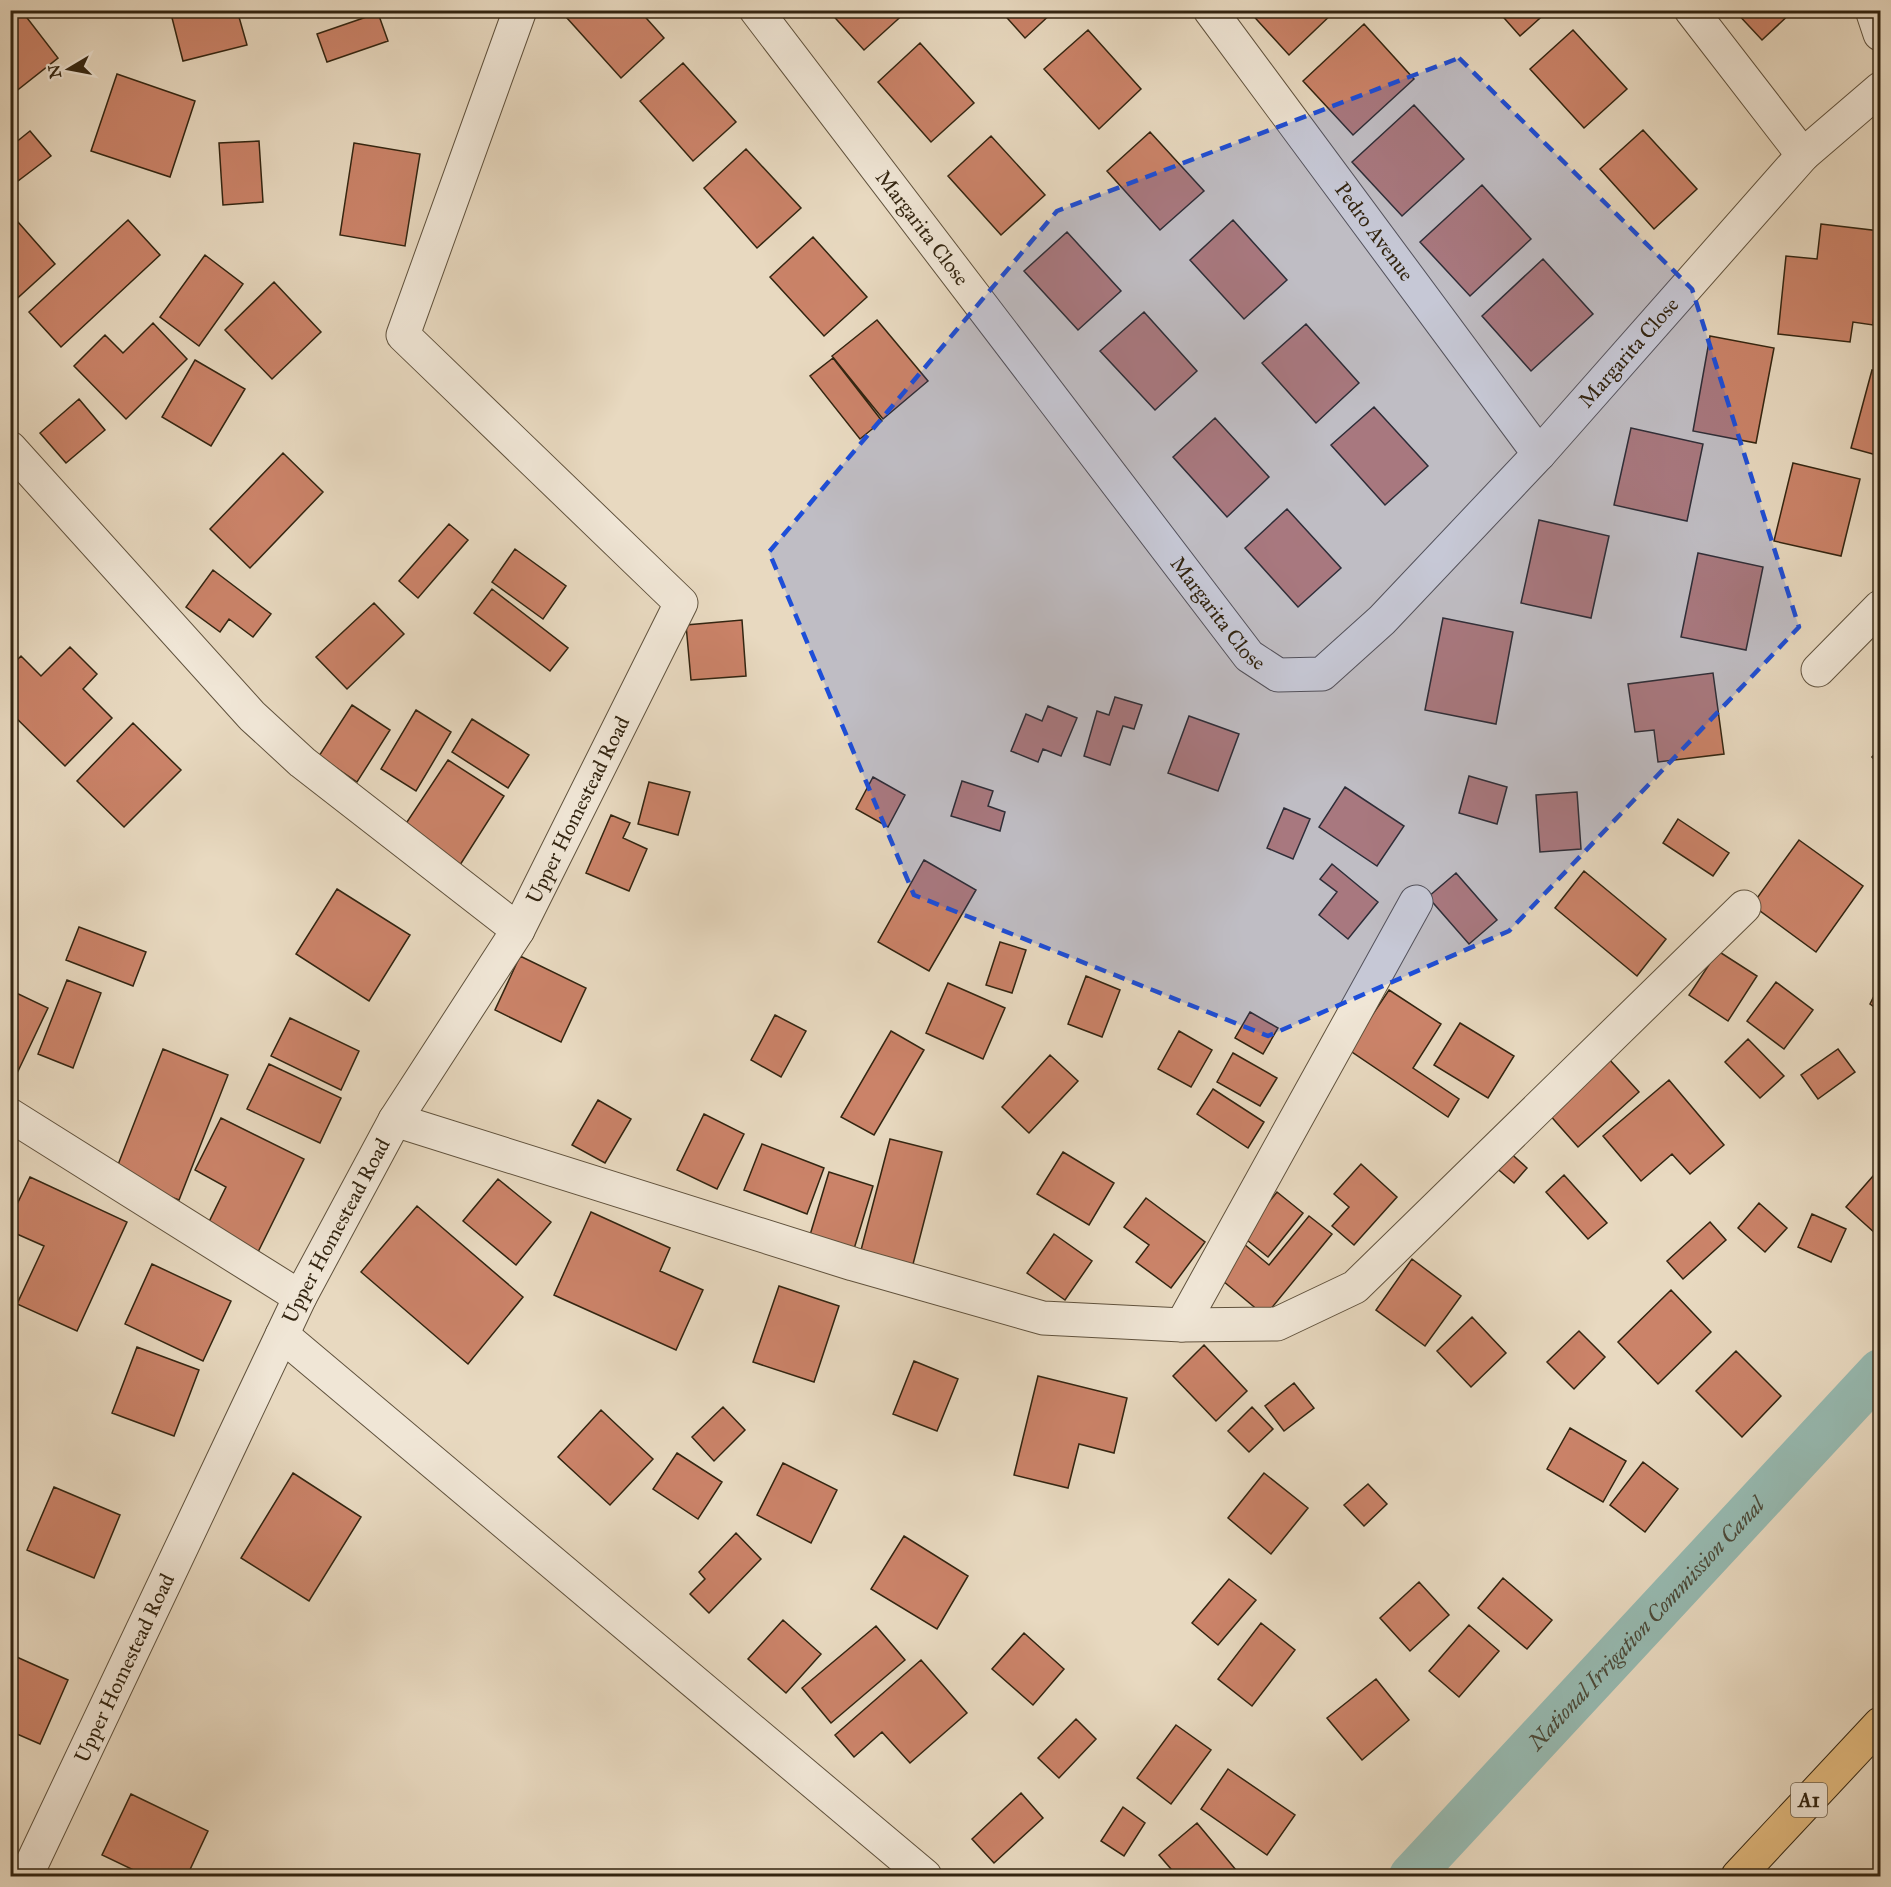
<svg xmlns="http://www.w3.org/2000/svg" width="1891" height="1887" font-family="'IM FELL Great Primer',serif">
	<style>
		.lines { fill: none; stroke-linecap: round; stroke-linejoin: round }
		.canal { stroke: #97bab1; stroke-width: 44 }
		.building { fill: #cb8369; stroke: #332511; stroke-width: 1.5 }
		.minor-casing { stroke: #60523d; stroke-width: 35 }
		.major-casing { stroke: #332511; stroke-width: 35 }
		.minor { stroke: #f0e6d6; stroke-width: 33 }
		.major { stroke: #e4bc80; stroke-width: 33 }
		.marked { fill: #1d4ed8; fill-opacity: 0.2; stroke: #1d4ed8; stroke-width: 4.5; stroke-dasharray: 12 8; stroke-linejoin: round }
		.labels { text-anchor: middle; stroke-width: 5; stroke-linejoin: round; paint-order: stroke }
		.shield { fill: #f0e6d6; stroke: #6c5f4c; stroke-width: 1.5 }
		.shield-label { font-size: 20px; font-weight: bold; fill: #332511 }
		.street-label { font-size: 21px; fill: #332511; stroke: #f0e6d6 }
		.water-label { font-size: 22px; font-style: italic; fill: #4c4a39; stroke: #f0e6d6 }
	</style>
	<rect width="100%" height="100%" fill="#e8d9c0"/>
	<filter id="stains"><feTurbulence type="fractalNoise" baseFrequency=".00333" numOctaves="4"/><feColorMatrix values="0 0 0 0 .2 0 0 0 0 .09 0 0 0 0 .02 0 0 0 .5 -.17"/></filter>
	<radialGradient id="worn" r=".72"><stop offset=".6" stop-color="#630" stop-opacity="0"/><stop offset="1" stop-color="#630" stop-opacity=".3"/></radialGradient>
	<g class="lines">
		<path class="canal" id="s1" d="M 1411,1876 L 1880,1371"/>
	</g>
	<path class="building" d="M 10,10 L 21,10 L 58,58 L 10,96 Z
		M 170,10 L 237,10 L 247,45 L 183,61 Z
		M 576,10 L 639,10 L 664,38 L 621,78 L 567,18 Z
		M 828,10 L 907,10 L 907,11 L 864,50 Z
		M 1000,10 L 1055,10 L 1025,38 Z
		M 1248,10 L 1336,10 L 1289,55 Z
		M 1497,10 L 1549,10 L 1520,36 Z
		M 1734,10 L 1794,10 L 1762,40 Z
		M 378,13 L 388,41 L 327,62 L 317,34 Z
		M 1364,24 L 1414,79 L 1353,135 L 1303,81 Z
		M 1088,30 L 1141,89 L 1099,129 L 1044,69 Z
		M 1573,30 L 1627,89 L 1584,128 L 1530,69 Z
		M 920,43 L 974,103 L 931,142 L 878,82 Z
		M 683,63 L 736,122 L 693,161 L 640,101 Z
		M 117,74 L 195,101 L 170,177 L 91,151 Z
		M 1414,105 L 1464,159 L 1402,216 L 1352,162 Z
		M 1643,130 L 1697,189 L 1654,229 L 1600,169 Z
		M 30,131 L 51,156 L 10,187 L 10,147 Z
		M 1150,132 L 1204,191 L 1160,230 L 1107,171 Z
		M 991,136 L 1045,195 L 1001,235 L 948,176 Z
		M 259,141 L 263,202 L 223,205 L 219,143 Z
		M 354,143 L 420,154 L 405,246 L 340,235 Z
		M 746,149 L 801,208 L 757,248 L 704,188 Z
		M 1482,185 L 1531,239 L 1470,296 L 1420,242 Z
		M 128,220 L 160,255 L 61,347 L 29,312 Z
		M 1233,220 L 1287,280 L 1244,319 L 1190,260 Z
		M 18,222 L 55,264 L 11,304 L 10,229 Z
		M 1821,224 L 1880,231 L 1880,261 L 1873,325 L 1853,322 L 1850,342 L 1778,334 L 1786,256 L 1817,259 Z
		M 1067,232 L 1121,291 L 1078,330 L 1024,271 Z
		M 813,237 L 867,297 L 824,336 L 770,277 Z
		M 205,255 L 243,284 L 199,346 L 160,317 Z
		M 1543,259 L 1593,314 L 1531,371 L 1482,316 Z
		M 274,282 L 321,332 L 272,379 L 225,330 Z
		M 1144,312 L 1197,371 L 1155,410 L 1100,351 Z
		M 877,320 L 928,381 L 883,419 L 832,356 Z
		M 153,323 L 187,359 L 126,419 L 74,366 L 105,335 L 123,353 Z
		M 1306,324 L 1359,383 L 1316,423 L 1262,363 Z
		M 1710,336 L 1774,348 L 1756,443 L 1693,431 Z
		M 833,358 L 882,421 L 860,439 L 810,376 Z
		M 195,360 L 245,389 L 211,446 L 162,417 Z
		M 1872,370 L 1880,372 L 1880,456 L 1851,448 Z
		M 79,399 L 105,430 L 66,463 L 40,433 Z
		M 1374,407 L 1428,466 L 1385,505 L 1331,445 Z
		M 1215,418 L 1269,477 L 1227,517 L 1173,457 Z
		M 1631,428 L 1703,444 L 1687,521 L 1614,505 Z
		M 283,453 L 323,492 L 250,568 L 210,529 Z
		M 1793,463 L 1860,479 L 1841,556 L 1774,541 Z
		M 1287,509 L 1341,568 L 1298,607 L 1245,548 Z
		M 1539,520 L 1609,536 L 1591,618 L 1521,603 Z
		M 449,524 L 468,540 L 418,598 L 399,581 Z
		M 515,549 L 566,586 L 543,619 L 492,582 Z
		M 1698,553 L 1763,567 L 1746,650 L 1681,637 Z
		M 213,570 L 271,614 L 253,637 L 229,619 L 220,632 L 186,607 Z
		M 492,589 L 568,648 L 550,671 L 474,613 Z
		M 374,603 L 404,634 L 347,689 L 316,657 Z
		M 1443,618 L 1513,632 L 1496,724 L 1425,710 Z
		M 742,620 L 746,676 L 691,680 L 686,625 Z
		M 70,647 L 97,674 L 83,689 L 112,718 L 65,766 L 10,712 L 10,667 L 21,656 L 41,676 Z
		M 1713,673 L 1724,754 L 1658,762 L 1654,730 L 1635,732 L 1628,684 Z
		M 1115,697 L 1142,705 L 1134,729 L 1123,726 L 1110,765 L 1084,756 L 1097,711 L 1109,715 Z
		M 352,705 L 390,730 L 357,782 L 319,756 Z
		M 1048,706 L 1077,718 L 1061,756 L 1043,749 L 1038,762 L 1011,751 L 1026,714 L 1042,721 Z
		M 416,710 L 451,732 L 416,791 L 381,769 Z
		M 1189,716 L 1239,734 L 1218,791 L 1168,773 Z
		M 472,719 L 529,755 L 508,788 L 452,752 Z
		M 133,723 L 181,770 L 124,827 L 77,781 Z
		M 1880,748 L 1880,766 L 1872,757 Z
		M 448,760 L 504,796 L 460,865 L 403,828 Z
		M 1469,776 L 1507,787 L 1497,824 L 1459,813 Z
		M 873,777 L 905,795 L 888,827 L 856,809 Z
		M 962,781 L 993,791 L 988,806 L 1005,812 L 1000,831 L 951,816 Z
		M 649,782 L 690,792 L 678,835 L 638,824 Z
		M 1345,787 L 1404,826 L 1377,866 L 1319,827 Z
		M 1577,792 L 1581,849 L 1540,852 L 1536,795 Z
		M 1284,808 L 1310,819 L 1293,859 L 1267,848 Z
		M 611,815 L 630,823 L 623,838 L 647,849 L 629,891 L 586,873 Z
		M 1678,819 L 1729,853 L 1713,876 L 1663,843 Z
		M 1799,840 L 1863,886 L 1816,952 L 1752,905 Z
		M 924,860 L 976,890 L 929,971 L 878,942 Z
		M 1332,864 L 1378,902 L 1348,939 L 1319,915 L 1337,892 L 1320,879 Z
		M 1584,871 L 1666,939 L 1637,976 L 1555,908 Z
		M 1456,873 L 1497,920 L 1469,944 L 1428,897 Z
		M 337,889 L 410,935 L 369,1001 L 296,954 Z
		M 79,927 L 146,952 L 133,986 L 66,960 Z
		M 1000,942 L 1026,950 L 1012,993 L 986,985 Z
		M 1718,951 L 1757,976 L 1728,1021 L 1689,995 Z
		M 520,956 L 586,988 L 561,1042 L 495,1010 Z
		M 1086,976 L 1120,990 L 1102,1037 L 1068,1024 Z
		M 67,980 L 101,993 L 73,1068 L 38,1054 Z
		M 1776,982 L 1813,1010 L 1784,1049 L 1747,1021 Z
		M 948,983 L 1005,1008 L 983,1059 L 926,1033 Z
		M 1878,988 L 1880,989 L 1880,1011 L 1870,1004 Z
		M 10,990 L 48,1008 L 10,1088 Z
		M 1389,990 L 1441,1024 L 1413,1068 L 1459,1099 L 1448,1117 L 1349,1050 Z
		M 1250,1012 L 1278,1028 L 1263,1054 L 1235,1038 Z
		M 775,1015 L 806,1031 L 781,1077 L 751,1060 Z
		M 290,1018 L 359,1051 L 341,1090 L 271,1056 Z
		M 1460,1023 L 1514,1056 L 1488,1098 L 1434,1065 Z
		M 891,1031 L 924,1050 L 874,1135 L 841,1117 Z
		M 1179,1031 L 1212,1050 L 1191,1087 L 1158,1069 Z
		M 1748,1039 L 1784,1076 L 1760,1098 L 1725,1062 Z
		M 163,1049 L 228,1075 L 179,1200 L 114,1175 Z
		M 1838,1049 L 1855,1072 L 1818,1099 L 1801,1075 Z
		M 1233,1053 L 1277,1078 L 1260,1106 L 1217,1082 Z
		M 1050,1055 L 1078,1081 L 1029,1133 L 1002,1107 Z
		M 1608,1058 L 1639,1092 L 1578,1147 L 1548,1113 Z
		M 269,1064 L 341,1098 L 320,1143 L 247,1109 Z
		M 1669,1080 L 1724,1145 L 1690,1174 L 1672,1154 L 1641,1181 L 1603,1136 Z
		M 1213,1089 L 1264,1122 L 1248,1148 L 1197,1114 Z
		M 598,1100 L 631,1119 L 605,1163 L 572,1145 Z
		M 704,1114 L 744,1134 L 717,1189 L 677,1170 Z
		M 221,1118 L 304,1159 L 257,1254 L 206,1228 L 226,1187 L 195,1170 Z
		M 890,1139 L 942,1152 L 912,1268 L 860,1254 Z
		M 762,1144 L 824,1168 L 807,1214 L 744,1190 Z
		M 1507,1150 L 1527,1168 L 1514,1183 L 1494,1166 Z
		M 1063,1152 L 1114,1183 L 1089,1225 L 1037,1194 Z
		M 1361,1164 L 1397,1197 L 1354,1245 L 1332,1226 L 1349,1207 L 1334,1194 Z
		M 1880,1168 L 1880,1229 L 1876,1234 L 1846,1207 Z
		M 829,1172 L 873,1186 L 854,1249 L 810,1235 Z
		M 1564,1175 L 1607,1223 L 1588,1239 L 1546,1192 Z
		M 30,1177 L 127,1222 L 77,1331 L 17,1304 L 44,1246 L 10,1231 L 10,1219 Z
		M 498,1179 L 551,1222 L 516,1265 L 463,1221 Z
		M 1277,1192 L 1303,1213 L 1268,1257 L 1242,1236 Z
		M 1146,1198 L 1205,1242 L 1171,1288 L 1136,1262 L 1149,1245 L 1124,1227 Z
		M 1759,1203 L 1787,1228 L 1765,1252 L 1738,1228 Z
		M 417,1206 L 523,1297 L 468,1364 L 361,1272 Z
		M 591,1212 L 670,1248 L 660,1271 L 703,1290 L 676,1350 L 554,1295 Z
		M 1812,1214 L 1846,1229 L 1831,1262 L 1798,1247 Z
		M 1309,1216 L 1332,1234 L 1265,1316 L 1217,1276 L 1244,1244 L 1269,1265 Z
		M 1710,1222 L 1726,1240 L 1683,1279 L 1667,1261 Z
		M 1054,1234 L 1092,1261 L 1065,1300 L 1027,1273 Z
		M 1412,1259 L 1461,1296 L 1425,1346 L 1376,1310 Z
		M 152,1264 L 231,1301 L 203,1361 L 125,1324 Z
		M 779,1286 L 839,1306 L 814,1382 L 753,1362 Z
		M 1671,1290 L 1711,1332 L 1658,1384 L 1618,1342 Z
		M 1472,1317 L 1506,1353 L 1471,1387 L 1437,1351 Z
		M 1579,1331 L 1605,1357 L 1574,1389 L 1547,1362 Z
		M 1204,1345 L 1247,1391 L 1216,1421 L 1173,1376 Z
		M 137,1347 L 199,1370 L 174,1436 L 112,1413 Z
		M 1736,1351 L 1781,1396 L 1742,1437 L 1696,1391 Z
		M 914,1361 L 958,1379 L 937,1431 L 893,1414 Z
		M 1038,1376 L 1127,1398 L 1114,1453 L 1079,1444 L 1068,1488 L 1014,1475 Z
		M 1294,1383 L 1314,1408 L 1284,1431 L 1265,1406 Z
		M 723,1407 L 745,1430 L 714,1461 L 692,1437 Z
		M 1252,1407 L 1273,1429 L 1249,1452 L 1228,1431 Z
		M 601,1410 L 653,1459 L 610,1505 L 558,1457 Z
		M 1570,1428 L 1626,1461 L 1603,1502 L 1547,1469 Z
		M 677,1453 L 722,1482 L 698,1519 L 653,1489 Z
		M 1643,1462 L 1678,1489 L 1645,1532 L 1610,1505 Z
		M 783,1463 L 837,1490 L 811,1543 L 757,1515 Z
		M 293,1473 L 361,1517 L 309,1601 L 241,1558 Z
		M 1264,1473 L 1308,1508 L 1271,1554 L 1228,1518 Z
		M 1368,1484 L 1387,1504 L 1364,1526 L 1344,1505 Z
		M 54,1487 L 120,1515 L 94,1578 L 27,1550 Z
		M 736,1533 L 761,1559 L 709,1613 L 690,1594 L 705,1579 L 699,1572 Z
		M 904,1536 L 968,1576 L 937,1629 L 871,1589 Z
		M 1503,1578 L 1552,1620 L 1527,1649 L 1478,1608 Z
		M 1229,1579 L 1256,1600 L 1218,1645 L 1192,1623 Z
		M 1419,1582 L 1449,1615 L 1410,1651 L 1380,1618 Z
		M 783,1620 L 821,1654 L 786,1693 L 748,1659 Z
		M 1261,1623 L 1295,1650 L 1252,1706 L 1218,1679 Z
		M 1469,1625 L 1499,1651 L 1459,1697 L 1429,1671 Z
		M 876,1626 L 905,1660 L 831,1723 L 802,1688 Z
		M 1024,1633 L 1064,1669 L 1033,1705 L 992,1669 Z
		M 10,1654 L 68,1680 L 40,1744 L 10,1731 Z
		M 921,1660 L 967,1713 L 910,1763 L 882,1732 L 854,1757 L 835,1735 Z
		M 1376,1679 L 1409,1720 L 1362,1760 L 1327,1718 Z
		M 1076,1719 L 1096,1739 L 1059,1778 L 1038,1758 Z
		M 1176,1725 L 1211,1750 L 1171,1804 L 1137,1778 Z
		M 1228,1769 L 1295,1815 L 1267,1855 L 1201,1809 Z
		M 1021,1793 L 1043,1818 L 994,1863 L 972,1839 Z
		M 131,1794 L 208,1831 L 187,1876 L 146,1876 L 102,1855 Z
		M 1123,1807 L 1145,1823 L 1124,1856 L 1101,1841 Z
		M 1197,1823 L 1241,1876 L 1177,1876 L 1159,1855 Z
		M 1880,1863 L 1880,1876 L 1874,1876 L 1871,1874 Z"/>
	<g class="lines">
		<defs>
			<g id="minor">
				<path id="s2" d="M 756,10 L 1249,656 L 1278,675 L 1322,674 L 1382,620 L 1539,454 L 1803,155 L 1880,89"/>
				<path id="s3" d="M 1210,10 L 1539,454"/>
				<path d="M 1691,10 L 1803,155"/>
				<path d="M 1872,10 L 1880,34"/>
				<path d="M 10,448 L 252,716 L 302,762 L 518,930"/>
				<path d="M 1818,670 L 1880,607"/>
				<path d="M 10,1115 L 300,1297"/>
				<path d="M 395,1120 L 853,1264 L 1043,1318 L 1182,1325 L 1277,1324 L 1355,1287 L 1744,907"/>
				<path d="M 1182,1325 L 1416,902"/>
				<path d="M 282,1335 L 925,1876"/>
				<path id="s4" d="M 26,1876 L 300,1297 L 395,1120 L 518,930 L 681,603 L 403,335 L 520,10"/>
			</g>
			<path id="major" d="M 1738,1876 L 1880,1724"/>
		</defs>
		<use href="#minor" class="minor-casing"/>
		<use href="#major" class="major-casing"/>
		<use href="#minor" class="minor"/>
		<use href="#major" class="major"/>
	</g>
	<path class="marked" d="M 1459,58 L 1692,289 L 1799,627 L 1509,931 L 1268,1036 L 914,895 L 769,552 L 1057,211 Z"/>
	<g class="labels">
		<rect class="shield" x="1791" y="1783" width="36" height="34" rx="4.5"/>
		<g class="shield-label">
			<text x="1809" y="1807">A1</text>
		</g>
		<g class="street-label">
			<text dy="7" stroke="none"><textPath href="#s2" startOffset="274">Margarita Close</textPath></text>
			<text dy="7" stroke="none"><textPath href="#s3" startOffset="276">Pedro Avenue</textPath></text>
			<text dy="7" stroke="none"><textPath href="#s2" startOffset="1336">Margarita Close</textPath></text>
			<text dy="7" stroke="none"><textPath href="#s2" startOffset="760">Margarita Close</textPath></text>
			<text dy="7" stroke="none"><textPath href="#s4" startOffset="1202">Upper Homestead Road</textPath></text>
			<text dy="7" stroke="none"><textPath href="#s4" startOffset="716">Upper Homestead Road</textPath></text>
			<text dy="7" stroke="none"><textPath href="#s4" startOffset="230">Upper Homestead Road</textPath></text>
		</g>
		<g class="water-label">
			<text dy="8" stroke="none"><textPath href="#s1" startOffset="345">National Irrigation Commission Canal</textPath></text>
		</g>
	</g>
	<rect width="1891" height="1887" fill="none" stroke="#e8d9c0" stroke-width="36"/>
	<rect x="12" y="12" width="1867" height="1863" fill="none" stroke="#332511" stroke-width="3"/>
	<rect x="18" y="18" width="1855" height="1851" fill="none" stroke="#332511" stroke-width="1.5"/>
	<g transform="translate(69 69) rotate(260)" stroke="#f0e6d6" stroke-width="4.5" paint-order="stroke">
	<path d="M0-4.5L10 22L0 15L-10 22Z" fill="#332511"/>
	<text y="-9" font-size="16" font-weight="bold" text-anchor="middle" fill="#332511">N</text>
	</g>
	<rect width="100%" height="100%" filter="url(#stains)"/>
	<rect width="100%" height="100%" fill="url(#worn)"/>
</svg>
